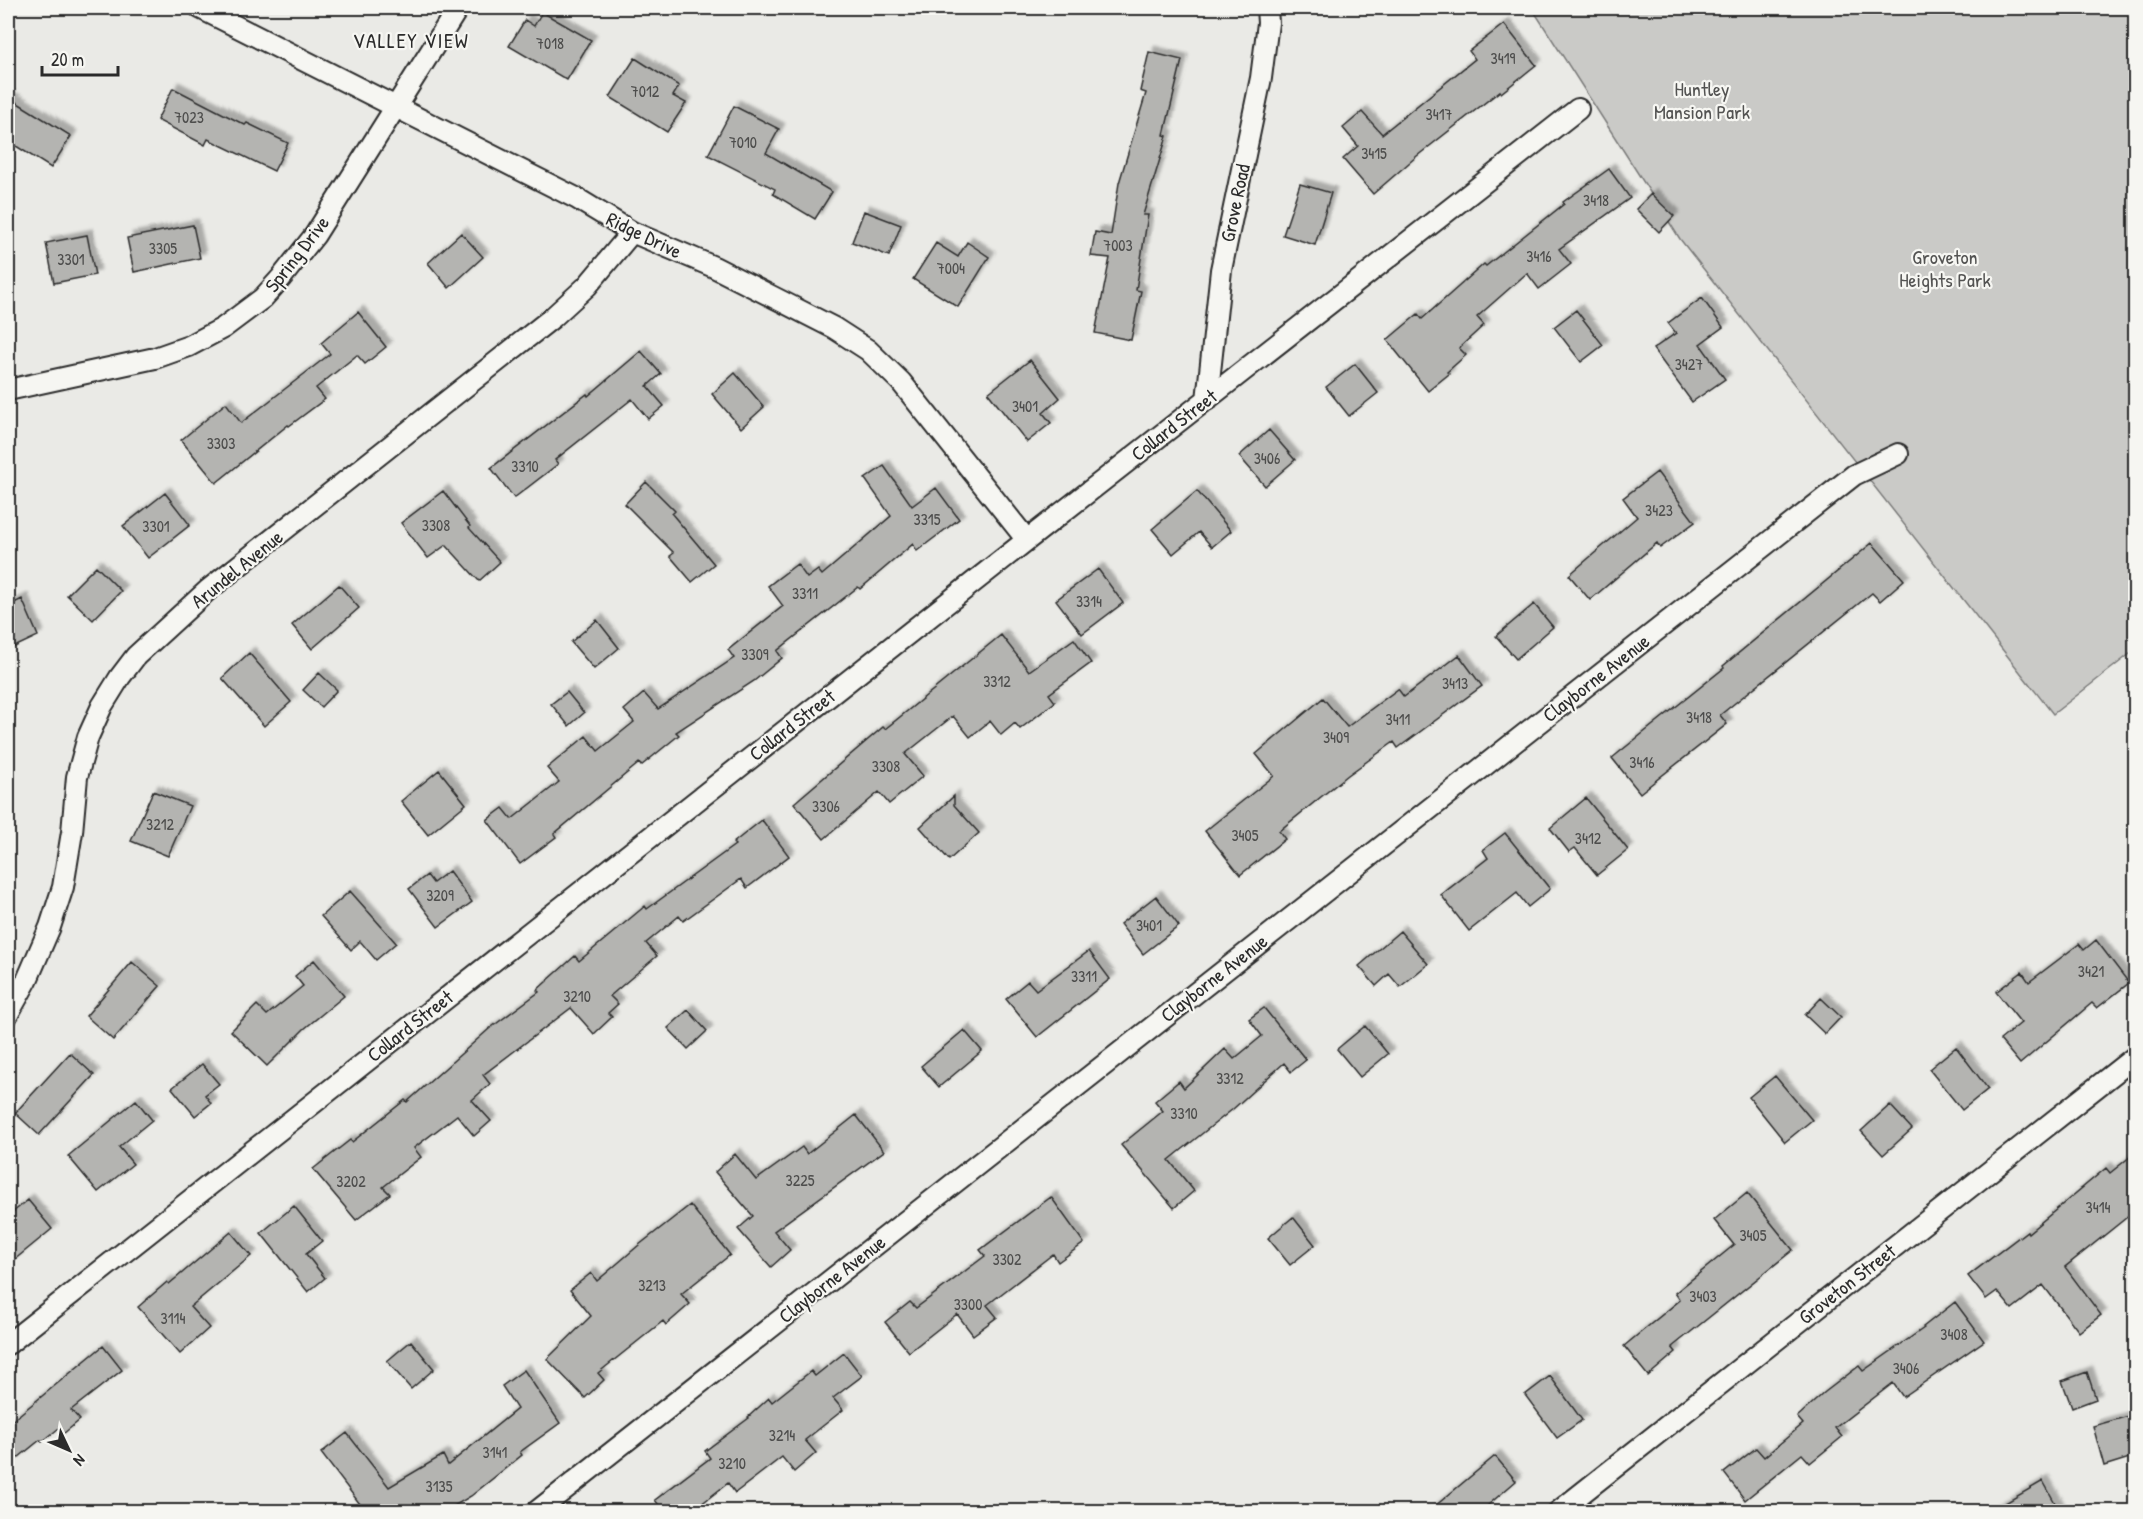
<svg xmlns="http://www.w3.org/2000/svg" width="2143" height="1519" font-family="'Patrick Hand',sans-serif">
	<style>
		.green { fill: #cacac7; stroke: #7a7a79; stroke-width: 1.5 }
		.building { fill: #b4b4b1; stroke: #2b2b2b; stroke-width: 1.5; filter: url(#shadow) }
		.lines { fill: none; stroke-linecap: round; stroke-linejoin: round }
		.minor-casing { stroke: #2b2b2b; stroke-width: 24 }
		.minor { stroke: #f6f6f2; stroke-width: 20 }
		.labels { text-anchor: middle; stroke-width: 4.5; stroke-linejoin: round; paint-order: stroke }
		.number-label { font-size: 16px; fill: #4d4d4c }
		.park-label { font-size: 20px; fill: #535352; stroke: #f6f6f2 }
		.street-label { font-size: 20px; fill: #2b2b2b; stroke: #f6f6f2 }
		.neighbourhood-label { font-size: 21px; letter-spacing: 1.5px; fill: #2b2b2b; stroke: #f6f6f2 }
	</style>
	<defs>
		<filter id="shadow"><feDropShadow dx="5.5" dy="-5.5" stdDeviation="1.5" flood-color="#0004"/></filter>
	</defs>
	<rect width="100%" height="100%" fill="#eaeae6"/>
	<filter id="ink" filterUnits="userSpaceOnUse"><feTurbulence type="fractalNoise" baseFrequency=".0167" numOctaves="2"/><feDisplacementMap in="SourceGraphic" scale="12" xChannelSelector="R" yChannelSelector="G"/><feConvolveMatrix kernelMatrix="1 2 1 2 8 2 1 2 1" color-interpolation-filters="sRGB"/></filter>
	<g filter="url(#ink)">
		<path class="green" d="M 1532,8 L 2135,8 L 2135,650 L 2053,714 L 1680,239 Z"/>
		<path class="building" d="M 542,12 L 591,40 L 567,80 L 509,46 L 525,20 L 534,26 Z
			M 1504,24 L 1536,65 L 1501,93 L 1500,91 L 1417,156 L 1373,194 L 1343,159 L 1358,146 L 1343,128 L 1362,112 L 1382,134 L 1475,59 L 1469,51 Z
			M 1149,52 L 1182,60 L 1164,135 L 1167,136 L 1143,215 L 1148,215 L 1136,290 L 1141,291 L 1131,340 L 1095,333 L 1110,258 L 1091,256 L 1095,232 L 1111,235 L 1119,183 L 1146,93 L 1140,91 Z
			M 635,58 L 679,86 L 673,96 L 686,103 L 667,132 L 610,97 Z
			M 173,88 L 245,125 L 247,123 L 288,143 L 274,171 L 208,139 L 205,145 L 157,120 Z
			M 8,97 L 71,136 L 51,168 L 8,141 Z
			M 734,106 L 779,129 L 766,153 L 832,192 L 815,219 L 773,194 L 775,189 L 708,155 Z
			M 1609,169 L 1630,198 L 1559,249 L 1571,264 L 1539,289 L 1527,273 L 1477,317 L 1484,325 L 1459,348 L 1466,355 L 1447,372 L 1449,374 L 1428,391 L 1387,340 L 1418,314 L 1422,319 L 1484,264 L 1486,266 L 1564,204 L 1563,202 Z
			M 1300,184 L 1331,193 L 1315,245 L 1283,235 Z
			M 1651,194 L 1674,216 L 1659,232 L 1636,209 Z
			M 864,211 L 901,225 L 889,256 L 852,242 Z
			M 193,225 L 200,258 L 134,272 L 127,238 Z
			M 461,233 L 483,257 L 449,288 L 428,263 Z
			M 87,235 L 95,275 L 54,283 L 46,243 Z
			M 967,242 L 989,257 L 958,307 L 913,279 L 936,243 L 958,257 Z
			M 1702,298 L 1723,327 L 1700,344 L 1725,379 L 1692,402 L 1653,349 L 1676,333 L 1668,323 Z
			M 1576,310 L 1603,345 L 1581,362 L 1554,327 Z
			M 358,312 L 386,347 L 365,364 L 357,355 L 316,388 L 325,399 L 289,426 L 288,425 L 216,483 L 181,440 L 226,403 L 241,423 L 330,354 L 321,343 Z
			M 641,351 L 661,374 L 647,386 L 664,406 L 648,419 L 632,399 L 555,460 L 558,464 L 514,498 L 491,468 L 587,394 L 588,396 Z
			M 1030,360 L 1060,398 L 1043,413 L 1051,423 L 1027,442 L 988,393 Z
			M 1355,364 L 1378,393 L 1349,416 L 1326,387 Z
			M 735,373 L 764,407 L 741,428 L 712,394 Z
			M 1269,430 L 1295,460 L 1265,486 L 1239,456 Z
			M 884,466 L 912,506 L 936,488 L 959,519 L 917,551 L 913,544 L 860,589 L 858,587 L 777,651 L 782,658 L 754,681 L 676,732 L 679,735 L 641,766 L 639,763 L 554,834 L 556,837 L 520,864 L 487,820 L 503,808 L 512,819 L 559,782 L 547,768 L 586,736 L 598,751 L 634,722 L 624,710 L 644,693 L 658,709 L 734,658 L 728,650 L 783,606 L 768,586 L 797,564 L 807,578 L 818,570 L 822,575 L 891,516 L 865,479 Z
			M 1657,472 L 1695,522 L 1660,548 L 1657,543 L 1590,600 L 1569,575 L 1637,517 L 1623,498 Z
			M 646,482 L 675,511 L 672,514 L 714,564 L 692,582 L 670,556 L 674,553 L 625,504 Z
			M 443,491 L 470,526 L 469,528 L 500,562 L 479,581 L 446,545 L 428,558 L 401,523 Z
			M 1197,491 L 1231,531 L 1212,547 L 1199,532 L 1173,554 L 1152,529 Z
			M 165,493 L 190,525 L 148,558 L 123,526 Z
			M 1872,543 L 1904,580 L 1880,601 L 1872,593 L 1720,715 L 1727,724 L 1640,793 L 1612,758 L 1724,668 L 1723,666 Z
			M 96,566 L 121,591 L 93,620 L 67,595 Z
			M 1098,569 L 1123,603 L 1082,634 L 1056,600 Z
			M 339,585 L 359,608 L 312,649 L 292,625 Z
			M 22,599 L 38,636 L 8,650 L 8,606 Z
			M 1534,604 L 1553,627 L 1516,659 L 1496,636 Z
			M 597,620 L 619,648 L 594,669 L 571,642 Z
			M 1001,635 L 1029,671 L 1074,639 L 1091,663 L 1049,694 L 1055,702 L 1020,729 L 1015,723 L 1001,735 L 990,721 L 970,737 L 953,716 L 905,754 L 923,776 L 889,804 L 879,792 L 824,839 L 794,803 L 883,727 L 885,729 Z
			M 249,653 L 291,702 L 264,726 L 222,678 Z
			M 1459,655 L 1482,686 L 1398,748 L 1394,742 L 1348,775 L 1279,831 L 1285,839 L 1240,875 L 1205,831 L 1274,776 L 1256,754 L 1323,698 L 1347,727 L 1398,689 L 1404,697 Z
			M 319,673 L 337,690 L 321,707 L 303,690 Z
			M 567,692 L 584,713 L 569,726 L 551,704 Z
			M 439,770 L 466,804 L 428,835 L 401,801 Z
			M 153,791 L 190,806 L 168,856 L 131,841 Z
			M 954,796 L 954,805 L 979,833 L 949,860 L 920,827 Z
			M 1586,798 L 1628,850 L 1597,875 L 1575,848 L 1569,852 L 1550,828 Z
			M 762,820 L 789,856 L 747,888 L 741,879 L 683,921 L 679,916 L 646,943 L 657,956 L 610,996 L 618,1004 L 608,1013 L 612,1017 L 594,1034 L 571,1008 L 483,1075 L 490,1084 L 472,1100 L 491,1121 L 474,1136 L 457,1115 L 414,1148 L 421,1157 L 383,1187 L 390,1194 L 356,1220 L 313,1169 L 350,1140 L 352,1142 L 405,1100 L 407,1102 L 489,1029 L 539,992 L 537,990 L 575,956 L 579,961 L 645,906 L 647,909 L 735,845 L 733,843 Z
			M 1505,833 L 1550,889 L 1528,907 L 1517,893 L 1469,931 L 1441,895 L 1488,858 L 1483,850 Z
			M 449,871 L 472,902 L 438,927 L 409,889 L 427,875 L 433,883 Z
			M 350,891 L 396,943 L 376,960 L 360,941 L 351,950 L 321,916 Z
			M 1156,896 L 1179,926 L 1143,954 L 1120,924 Z
			M 1400,931 L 1428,964 L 1400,987 L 1389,974 L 1376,986 L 1359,966 Z
			M 2096,940 L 2129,983 L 2097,1008 L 2092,1003 L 2020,1064 L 2000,1040 L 2021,1023 L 1996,992 L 2022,972 L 2029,982 L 2079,944 L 2084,950 Z
			M 1089,951 L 1110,979 L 1037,1037 L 1006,999 L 1028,981 L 1036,990 Z
			M 314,960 L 344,996 L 304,1029 L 267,1066 L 231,1031 L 257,1005 L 267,1015 L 303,986 L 295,976 Z
			M 132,962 L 160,986 L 113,1040 L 86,1016 Z
			M 1821,998 L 1841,1017 L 1825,1034 L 1805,1015 Z
			M 1264,1008 L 1306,1060 L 1291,1072 L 1284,1063 L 1233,1109 L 1169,1160 L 1194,1191 L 1174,1208 L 1121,1145 L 1163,1111 L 1155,1101 L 1179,1081 L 1184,1088 L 1225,1049 L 1234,1059 L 1262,1036 L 1249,1019 Z
			M 688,1010 L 707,1031 L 688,1049 L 668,1028 Z
			M 1365,1026 L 1388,1054 L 1360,1077 L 1337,1049 Z
			M 964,1030 L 982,1051 L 939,1087 L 921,1066 Z
			M 1956,1047 L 1988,1089 L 1962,1110 L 1929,1069 Z
			M 70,1053 L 94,1075 L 39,1135 L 15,1113 Z
			M 202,1064 L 219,1084 L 205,1095 L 211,1103 L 195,1116 L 172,1088 Z
			M 1775,1076 L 1812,1120 L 1785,1142 L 1749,1097 Z
			M 136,1100 L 152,1120 L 119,1147 L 133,1164 L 98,1192 L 68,1156 Z
			M 1890,1105 L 1912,1129 L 1883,1155 L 1861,1131 Z
			M 856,1115 L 884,1151 L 774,1231 L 790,1250 L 771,1267 L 738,1229 L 753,1216 L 715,1172 L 735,1154 L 756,1180 L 802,1147 L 807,1154 Z
			M 2136,1152 L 2136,1210 L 2065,1267 L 2101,1315 L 2079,1332 L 2043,1285 L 2012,1309 L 1997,1291 L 1986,1299 L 1968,1276 L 2027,1231 L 2028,1233 L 2106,1168 L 2110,1173 Z
			M 1747,1193 L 1793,1250 L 1672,1347 L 1676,1352 L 1648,1376 L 1624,1346 L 1680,1300 L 1675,1293 L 1734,1245 L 1714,1220 Z
			M 1051,1197 L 1084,1243 L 1058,1262 L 1053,1254 L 987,1305 L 997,1317 L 973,1335 L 957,1314 L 909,1352 L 885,1322 L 910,1302 L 916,1308 L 985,1256 L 980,1250 Z
			M 28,1200 L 52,1229 L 8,1265 L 8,1216 Z
			M 690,1205 L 730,1255 L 681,1294 L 690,1304 L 666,1325 L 663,1321 L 598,1373 L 604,1380 L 585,1398 L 547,1359 L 591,1316 L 570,1290 L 591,1273 L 597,1281 L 639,1245 Z
			M 294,1206 L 322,1241 L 306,1254 L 325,1278 L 308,1292 L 261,1233 Z
			M 1293,1217 L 1315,1245 L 1290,1265 L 1268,1238 Z
			M 231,1232 L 251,1256 L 190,1307 L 209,1328 L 180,1354 L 138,1307 L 167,1282 L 169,1284 Z
			M 1955,1302 L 1984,1341 L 1903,1397 L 1893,1383 L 1835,1428 L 1842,1437 L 1810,1463 L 1802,1454 L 1745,1500 L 1724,1473 L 1756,1448 L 1764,1457 L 1803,1424 L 1797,1417 L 1825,1392 L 1859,1366 L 1863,1371 L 1924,1328 L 1923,1327 Z
			M 411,1341 L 434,1369 L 411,1389 L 387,1361 Z
			M 103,1346 L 122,1370 L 71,1410 L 80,1420 L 63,1434 L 59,1428 L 42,1442 L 40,1440 L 8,1466 L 8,1424 Z
			M 844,1353 L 862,1376 L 833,1398 L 843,1410 L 805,1440 L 816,1453 L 794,1472 L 782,1457 L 735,1493 L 728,1483 L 691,1512 L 664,1512 L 655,1500 L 710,1458 L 705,1451 L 749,1418 L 748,1417 L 769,1398 L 772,1402 L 811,1371 L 815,1376 Z
			M 524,1370 L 560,1423 L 520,1452 L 522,1455 L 471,1496 L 444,1512 L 366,1512 L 321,1453 L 347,1433 L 389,1487 L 443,1455 L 448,1465 L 517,1409 L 502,1386 Z
			M 2087,1372 L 2096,1399 L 2072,1408 L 2062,1381 Z
			M 1550,1376 L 1582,1420 L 1557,1438 L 1525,1395 Z
			M 2136,1414 L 2136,1456 L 2104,1466 L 2093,1426 Z
			M 1495,1456 L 1516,1481 L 1480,1512 L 1428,1512 Z
			M 2043,1481 L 2060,1512 L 1990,1512 Z"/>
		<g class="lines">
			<defs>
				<path id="minor" d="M 200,8 L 576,198 L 632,232 L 714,267 L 834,328 L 868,350 L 901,382 L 1027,540
					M 8,390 L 155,358 L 189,346 L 223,328 L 263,298 L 281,278 L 315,235 L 458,8
					M 1207,400 L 1221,270 L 1261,78 L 1268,23 L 1267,8
					M 8,1014 L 27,980 L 50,927 L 63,887 L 72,832 L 77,777 L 88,737 L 102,706 L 120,677 L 136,656 L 208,590 L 552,318 L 587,286 L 632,232
					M 8,1344 L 1027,540 L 1578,109
					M 536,1512 L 1854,475 L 1898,454
					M 1558,1512 L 2136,1056"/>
			</defs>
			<use href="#minor" class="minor-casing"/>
			<use href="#minor" class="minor"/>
		</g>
	</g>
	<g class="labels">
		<g class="number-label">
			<text x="550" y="49">7018</text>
			<text x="1503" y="64">3419</text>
			<text x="645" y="97">7012</text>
			<text x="1439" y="120">3417</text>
			<text x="189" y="123">7023</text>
			<text x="743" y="148">7010</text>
			<text x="1374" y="159">3415</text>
			<text x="1596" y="206">3418</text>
			<text x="1118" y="251">7003</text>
			<text x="163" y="254">3305</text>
			<text x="1539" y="262">3416</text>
			<text x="71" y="265">3301</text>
			<text x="951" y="274">7004</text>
			<text x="1689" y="370">3427</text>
			<text x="1025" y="412">3401</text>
			<text x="221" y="449">3303</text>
			<text x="1267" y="464">3406</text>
			<text x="525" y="472">3310</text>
			<text x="1659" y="516">3423</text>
			<text x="927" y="525">3315</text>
			<text x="436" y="531">3308</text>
			<text x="156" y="532">3301</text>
			<text x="805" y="599">3311</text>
			<text x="1089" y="607">3314</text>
			<text x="755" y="660">3309</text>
			<text x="997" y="687">3312</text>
			<text x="1455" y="689">3413</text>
			<text x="1699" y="723">3418</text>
			<text x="1398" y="725">3411</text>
			<text x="1336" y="743">3409</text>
			<text x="1642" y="768">3416</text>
			<text x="886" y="772">3308</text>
			<text x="826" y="812">3306</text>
			<text x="160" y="830">3212</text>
			<text x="1245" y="841">3405</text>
			<text x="1588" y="844">3412</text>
			<text x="440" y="901">3209</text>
			<text x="1149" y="931">3401</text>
			<text x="2091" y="977">3421</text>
			<text x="1084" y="982">3311</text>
			<text x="577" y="1002">3210</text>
			<text x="1230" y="1084">3312</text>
			<text x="1184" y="1119">3310</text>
			<text x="800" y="1186">3225</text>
			<text x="351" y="1187">3202</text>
			<text x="2098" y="1213">3414</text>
			<text x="1753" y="1241">3405</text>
			<text x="1007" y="1265">3302</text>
			<text x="652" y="1291">3213</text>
			<text x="1703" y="1302">3403</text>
			<text x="968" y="1310">3300</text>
			<text x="173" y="1324">3114</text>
			<text x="1954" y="1340">3408</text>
			<text x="1906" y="1374">3406</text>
			<text x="782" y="1441">3214</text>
			<text x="495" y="1458">3141</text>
			<text x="732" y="1469">3210</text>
			<text x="439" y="1492">3135</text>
		</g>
		<g class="park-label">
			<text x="1702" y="96">Huntley<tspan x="1702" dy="23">Mansion Park</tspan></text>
			<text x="1945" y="264">Groveton<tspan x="1945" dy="23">Heights Park</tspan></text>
		</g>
		<g class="street-label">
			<text transform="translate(1235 203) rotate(-78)" y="7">Grove Road</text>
			<text transform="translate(644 235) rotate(26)" y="7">Ridge Drive</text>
			<text transform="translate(297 254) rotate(-52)" y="7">Spring Drive</text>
			<text transform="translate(1174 425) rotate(-38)" y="7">Collard Street</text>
			<text transform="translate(237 569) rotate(-39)" y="7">Arundel Avenue</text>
			<text transform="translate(1596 678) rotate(-38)" y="7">Clayborne Avenue</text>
			<text transform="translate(792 725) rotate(-38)" y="7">Collard Street</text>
			<text transform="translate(1214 978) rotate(-38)" y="7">Clayborne Avenue</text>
			<text transform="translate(410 1026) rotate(-38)" y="7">Collard Street</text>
			<text transform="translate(832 1279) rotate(-38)" y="7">Clayborne Avenue</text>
			<text transform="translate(1847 1284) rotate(-38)" y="7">Groveton Street</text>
		</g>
		<g class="neighbourhood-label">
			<text x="411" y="48">VALLEY VIEW</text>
		</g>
	</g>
	<rect width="2143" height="1519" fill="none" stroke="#f6f6f2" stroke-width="30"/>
	<rect x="15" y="15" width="2113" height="1489" fill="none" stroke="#2b2b2b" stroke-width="2" filter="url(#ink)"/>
	<g transform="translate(69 1450) rotate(134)" stroke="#f6f6f2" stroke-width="4.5" paint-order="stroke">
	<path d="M0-4.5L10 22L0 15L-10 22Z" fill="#2b2b2b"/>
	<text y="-9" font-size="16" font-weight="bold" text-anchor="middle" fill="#2b2b2b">N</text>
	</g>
	<path d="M42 66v9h76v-9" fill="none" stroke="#2b2b2b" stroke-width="3"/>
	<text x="51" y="66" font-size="18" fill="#2b2b2b" stroke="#f6f6f2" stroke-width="4.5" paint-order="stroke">20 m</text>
</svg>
